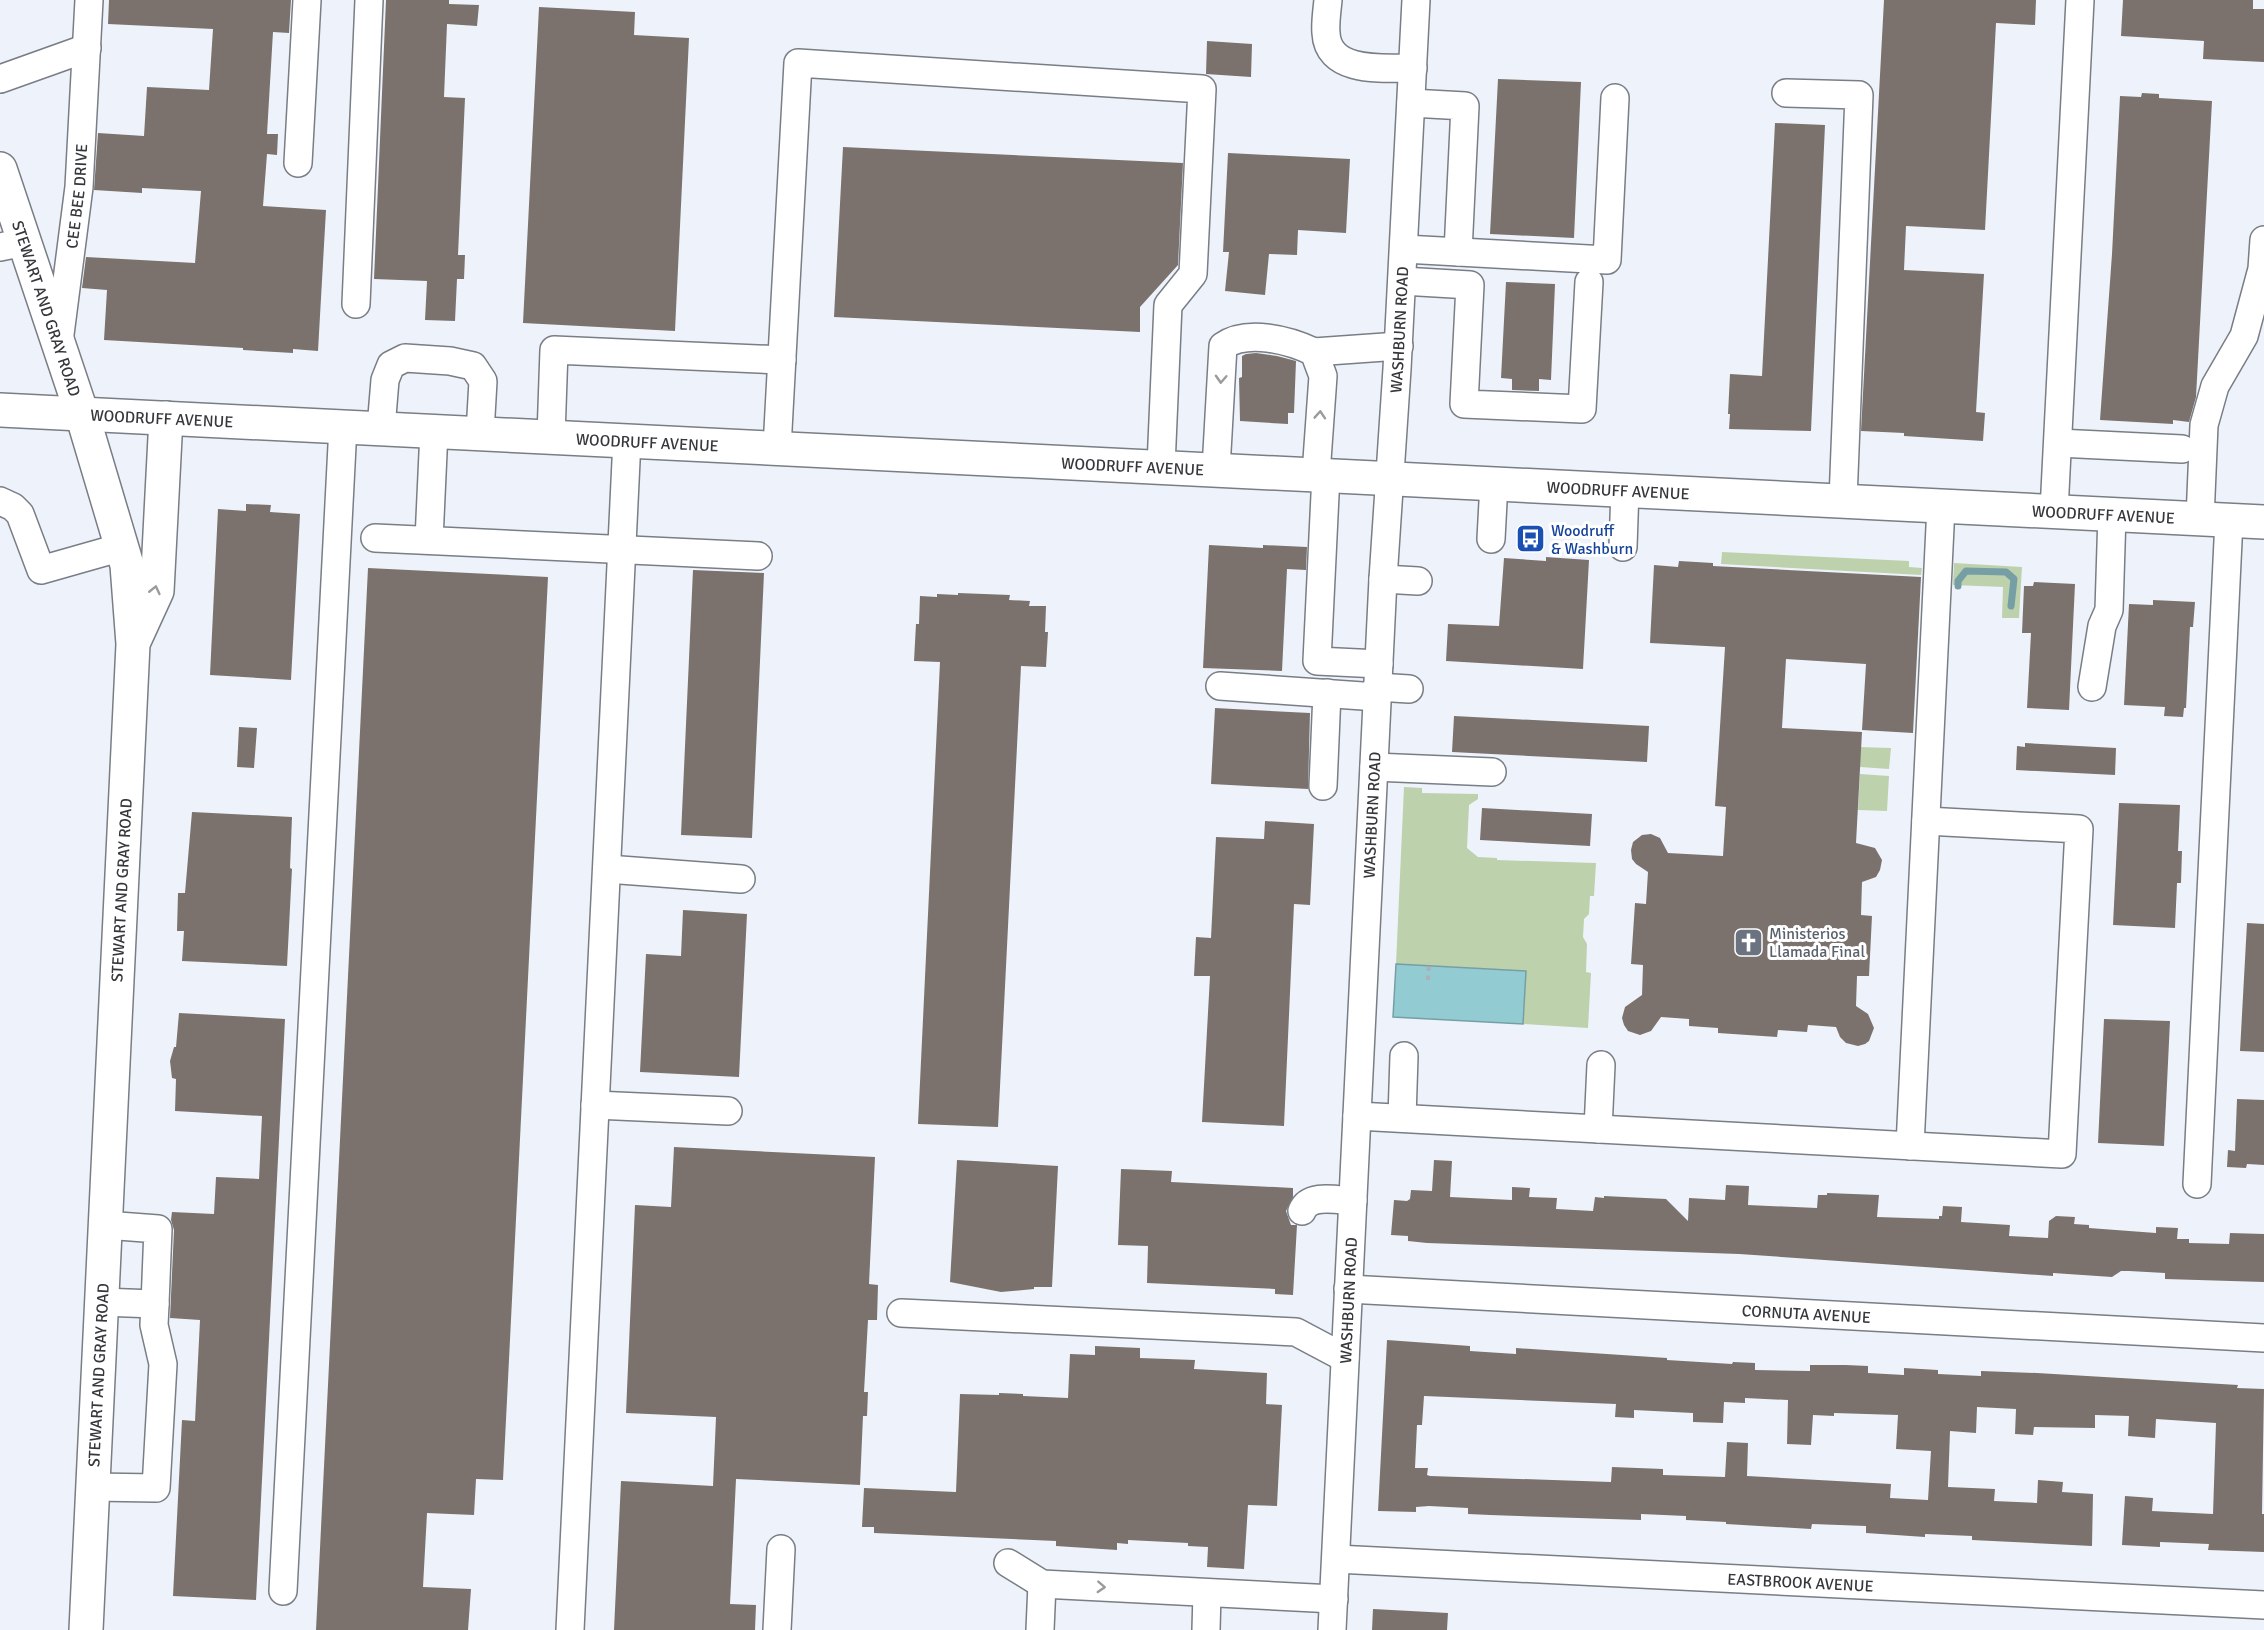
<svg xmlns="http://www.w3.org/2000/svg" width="2264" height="1630" font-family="Signika,sans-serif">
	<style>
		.green { fill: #bdd1ad }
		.water { fill: #92ccd2; stroke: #769fa5; stroke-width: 1.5 }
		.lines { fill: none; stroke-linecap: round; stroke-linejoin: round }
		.stream { stroke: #769fa5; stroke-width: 7 }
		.building { fill: #7b726e; fill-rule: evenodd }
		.minor-casing { stroke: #797d85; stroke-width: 30 }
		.major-casing { stroke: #797d85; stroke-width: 36 }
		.path { stroke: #adb1b7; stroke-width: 4; stroke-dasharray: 4.5 4.5; stroke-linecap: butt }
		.minor { stroke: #fff; stroke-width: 27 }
		.major { stroke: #fff; stroke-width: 33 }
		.oneway { stroke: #9a9b9d }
		.labels { text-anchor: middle; stroke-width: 6; stroke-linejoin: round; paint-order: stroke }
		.street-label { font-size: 16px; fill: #36373b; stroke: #fff }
		.transit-label { font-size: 16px; fill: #164399; stroke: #fff; text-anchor: start }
		.worship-label { font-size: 16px; fill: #5b616d; stroke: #fff; text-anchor: start }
	</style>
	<rect width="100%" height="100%" fill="#eef3fb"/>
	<path class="green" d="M 1722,552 L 1909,561 L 1909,567 L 1922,568 L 1921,575 L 1721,564 Z
		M 1954,563 L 2022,567 L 2019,618 L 2002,618 L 2003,587 L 1953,585 Z
		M 1858,747 L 1891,748 L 1889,769 L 1860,767 L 1860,763 L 1857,762 Z
		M 1860,774 L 1889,776 L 1887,811 L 1858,810 Z
		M 1404,787 L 1422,788 L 1422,793 L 1478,794 L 1478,799 L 1469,805 L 1467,848 L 1478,857 L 1497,858 L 1497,860 L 1596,863 L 1594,896 L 1590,896 L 1589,914 L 1584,919 L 1583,937 L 1587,944 L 1586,972 L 1591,973 L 1588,1028 L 1523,1024 L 1526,971 L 1396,964 Z"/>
	<path class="water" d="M 1396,964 L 1526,971 L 1523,1024 L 1393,1017 Z"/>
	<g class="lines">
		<path class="stream" d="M 1958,586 L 1958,581 L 1966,571 L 2006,572 L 2014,579 L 2011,606"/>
	</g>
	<path class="building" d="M 109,0 L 291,0 L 289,33 L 273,32 L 267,134 L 278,134 L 277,155 L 267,154 L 263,206 L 326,210 L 318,351 L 293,349 L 293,353 L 243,350 L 243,348 L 104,340 L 107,290 L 82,288 L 86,257 L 195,263 L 201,191 L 142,188 L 142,193 L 94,190 L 98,133 L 144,136 L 147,87 L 209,90 L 213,29 L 108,24 Z
		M 386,0 L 449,0 L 449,4 L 479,5 L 477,26 L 447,24 L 444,97 L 465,98 L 458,255 L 465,255 L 464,279 L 457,279 L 455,321 L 425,320 L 427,281 L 374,279 Z
		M 1884,0 L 2036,0 L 2035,25 L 1996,23 L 1985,230 L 1906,226 L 1904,270 L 1984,274 L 1976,412 L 1985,413 L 1983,441 L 1904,436 L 1904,433 L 1861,431 Z
		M 2123,0 L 2253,0 L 2253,9 L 2264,9 L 2264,62 L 2203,59 L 2204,41 L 2121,36 Z
		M 539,7 L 635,12 L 634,35 L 689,38 L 675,331 L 523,323 Z
		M 1207,41 L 1252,44 L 1251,77 L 1206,74 Z
		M 1498,79 L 1581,82 L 1574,238 L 1490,234 Z
		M 2142,93 L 2159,94 L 2159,98 L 2212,101 L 2196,397 L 2189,422 L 2173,420 L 2173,424 L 2100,420 L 2112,254 L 2120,96 L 2141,97 Z
		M 1775,123 L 1825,125 L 1811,431 L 1729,429 L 1730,414 L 1728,414 L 1730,374 L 1762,376 Z
		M 843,147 L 1183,163 L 1178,265 L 1140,307 L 1140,332 L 834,317 Z
		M 1228,153 L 1350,159 L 1346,233 L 1298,230 L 1297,255 L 1269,254 L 1265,295 L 1225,291 L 1229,252 L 1223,252 Z
		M 1506,282 L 1555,284 L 1551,380 L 1539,379 L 1539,391 L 1512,390 L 1512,379 L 1501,378 Z
		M 1256,353 L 1277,356 L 1296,361 L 1294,413 L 1288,413 L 1288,424 L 1240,421 L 1239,378 L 1242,377 L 1242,356 L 1246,354 Z
		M 246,504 L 271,505 L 270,512 L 300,514 L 291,680 L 210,675 L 218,509 L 246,511 Z
		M 1209,545 L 1263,548 L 1263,545 L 1307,547 L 1306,570 L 1287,569 L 1282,671 L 1203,668 Z
		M 1546,557 L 1589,560 L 1583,669 L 1446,661 L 1448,624 L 1499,626 L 1504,558 L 1546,561 Z
		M 1679,561 L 1713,563 L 1713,566 L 1921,577 L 1913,733 L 1862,730 L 1866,664 L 1786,659 L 1782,728 L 1862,732 L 1856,843 L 1875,848 L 1882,860 L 1880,870 L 1876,877 L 1862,882 L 1861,915 L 1872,916 L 1869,976 L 1857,976 L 1856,1006 L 1868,1014 L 1874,1028 L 1869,1041 L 1865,1044 L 1858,1046 L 1846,1043 L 1840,1037 L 1836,1027 L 1808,1025 L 1807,1032 L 1778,1030 L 1777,1037 L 1718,1033 L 1718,1028 L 1689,1026 L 1689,1019 L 1661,1017 L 1651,1031 L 1640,1035 L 1628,1031 L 1624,1025 L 1622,1018 L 1625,1007 L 1642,995 L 1643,965 L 1631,964 L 1635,903 L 1646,904 L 1648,872 L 1636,864 L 1632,859 L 1631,850 L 1633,842 L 1642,835 L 1651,834 L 1660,838 L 1668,853 L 1723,856 L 1726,807 L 1715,806 L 1725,647 L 1650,643 L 1654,565 L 1678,567 Z
		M 368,568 L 548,577 L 503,1480 L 476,1479 L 474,1515 L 427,1513 L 423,1587 L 471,1589 L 468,1630 L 316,1630 Z
		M 693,570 L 764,573 L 752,838 L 681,835 Z
		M 2034,582 L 2075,584 L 2069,710 L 2027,708 L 2031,633 L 2022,633 L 2024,586 L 2033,586 Z
		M 958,593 L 1010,595 L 1009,600 L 1030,601 L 1029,606 L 1046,606 L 1045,632 L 1048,632 L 1046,667 L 1021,666 L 998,1127 L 918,1124 L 940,662 L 914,661 L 916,624 L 919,624 L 920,596 L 937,597 L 937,594 L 958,595 Z
		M 2153,600 L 2195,602 L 2193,627 L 2190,627 L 2186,708 L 2184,708 L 2183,717 L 2164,716 L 2165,707 L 2124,705 L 2129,604 L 2153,605 Z
		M 1215,708 L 1310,713 L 1308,789 L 1211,784 Z
		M 1454,716 L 1649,726 L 1647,762 L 1452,752 Z
		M 239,727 L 257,728 L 254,768 L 237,767 Z
		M 2025,743 L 2116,748 L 2115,775 L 2016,770 L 2017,746 L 2025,747 Z
		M 2119,803 L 2180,805 L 2178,851 L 2182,851 L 2181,883 L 2177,883 L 2175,928 L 2113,925 Z
		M 1482,808 L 1592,814 L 1590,846 L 1480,840 Z
		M 192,812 L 292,817 L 290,868 L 292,869 L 287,966 L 182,961 L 184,931 L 177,931 L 178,893 L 185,893 Z
		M 1265,821 L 1314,824 L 1310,905 L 1294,904 L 1284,1126 L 1202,1122 L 1210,976 L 1194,976 L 1196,937 L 1211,938 L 1216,837 L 1264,839 Z
		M 683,910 L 747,914 L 739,1077 L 640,1072 L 646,954 L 681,956 Z
		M 2247,923 L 2264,924 L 2264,1052 L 2240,1051 Z
		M 179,1013 L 285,1019 L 256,1600 L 173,1596 L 182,1420 L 195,1421 L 200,1320 L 170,1318 L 174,1230 L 171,1220 L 172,1212 L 214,1214 L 216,1177 L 259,1179 L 262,1116 L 175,1111 L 176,1079 L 172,1078 L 170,1061 L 174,1047 L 176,1047 Z
		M 2104,1019 L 2170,1021 L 2164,1146 L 2098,1143 Z
		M 2237,1099 L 2264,1100 L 2264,1165 L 2247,1164 L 2246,1168 L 2227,1167 L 2228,1150 L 2235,1151 Z
		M 674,1147 L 875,1157 L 869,1284 L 878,1285 L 877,1320 L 868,1320 L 864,1392 L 868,1392 L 867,1416 L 863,1416 L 860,1485 L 736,1479 L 730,1604 L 756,1605 L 755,1630 L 614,1630 L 621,1481 L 713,1486 L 716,1417 L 626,1413 L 635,1205 L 671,1207 Z
		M 957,1160 L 1058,1166 L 1052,1287 L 1034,1287 L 1034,1289 L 1001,1292 L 950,1282 Z
		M 1434,1160 L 1452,1161 L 1450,1197 L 1512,1200 L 1512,1187 L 1530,1188 L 1529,1197 L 1557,1198 L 1556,1209 L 1593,1211 L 1595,1197 L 1604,1198 L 1604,1196 L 1666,1199 L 1688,1221 L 1689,1198 L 1725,1200 L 1726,1185 L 1749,1186 L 1748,1205 L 1817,1208 L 1818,1195 L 1827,1195 L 1827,1193 L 1879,1195 L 1877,1217 L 1939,1219 L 1939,1216 L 1942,1216 L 1943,1206 L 1962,1207 L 1961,1222 L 2010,1225 L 2009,1236 L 2048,1238 L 2049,1221 L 2056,1216 L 2075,1217 L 2074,1224 L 2089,1225 L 2089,1228 L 2156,1233 L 2156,1227 L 2178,1228 L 2177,1239 L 2189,1239 L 2189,1243 L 2229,1244 L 2230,1233 L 2264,1234 L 2264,1282 L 2165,1279 L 2165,1273 L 2129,1271 L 2121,1271 L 2112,1277 L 2053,1273 L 2053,1276 L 1739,1254 L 1427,1243 L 1408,1241 L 1408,1236 L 1391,1235 L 1394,1200 L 1407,1201 L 1410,1199 L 1411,1190 L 1432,1191 Z
		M 1121,1169 L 1172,1171 L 1171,1182 L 1293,1188 L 1293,1197 L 1286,1211 L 1291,1225 L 1297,1225 L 1293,1295 L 1275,1294 L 1275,1289 L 1147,1283 L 1148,1246 L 1118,1245 Z
		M 1387,1340 L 1470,1346 L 1470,1351 L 1516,1354 L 1516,1348 L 1667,1358 L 1667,1360 L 1732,1364 L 1733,1362 L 1755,1363 L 1755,1370 L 1810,1371 L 1810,1365 L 1846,1365 L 1868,1366 L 1868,1373 L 1904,1375 L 1904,1368 L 1938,1370 L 1938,1374 L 1981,1376 L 1981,1371 L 2037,1373 L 2238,1385 L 2237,1388 L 2264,1389 L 2262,1514 L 2264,1514 L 2264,1552 L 2208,1550 L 2209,1544 L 2160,1542 L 2160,1547 L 2122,1545 L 2125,1496 L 2153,1498 L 2152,1511 L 2213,1514 L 2216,1423 L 2156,1419 L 2155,1438 L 2128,1436 L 2129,1416 L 2095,1415 L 2095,1428 L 2034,1427 L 2033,1435 L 2015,1434 L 2016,1409 L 1977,1407 L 1976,1433 L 1950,1431 L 1948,1487 L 1995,1489 L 1994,1501 L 2037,1503 L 2038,1480 L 2063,1482 L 2062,1492 L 2093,1494 L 2092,1546 L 1972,1540 L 1972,1536 L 1925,1534 L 1925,1537 L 1866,1533 L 1866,1526 L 1812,1524 L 1811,1529 L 1726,1524 L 1726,1522 L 1686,1520 L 1686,1516 L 1641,1514 L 1641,1520 L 1490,1515 L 1468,1514 L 1468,1508 L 1429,1506 L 1416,1507 L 1416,1512 L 1378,1511 ZM 1424,1396 L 1616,1404 L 1615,1417 L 1634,1418 L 1634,1410 L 1693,1413 L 1693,1422 L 1723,1423 L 1724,1402 L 1745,1403 L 1745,1398 L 1788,1400 L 1787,1444 L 1811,1445 L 1813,1415 L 1834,1416 L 1834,1413 L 1898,1415 L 1896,1449 L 1931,1451 L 1928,1500 L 1890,1498 L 1891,1484 L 1747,1476 L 1748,1443 L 1727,1442 L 1725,1477 L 1663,1475 L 1663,1469 L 1612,1467 L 1611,1482 L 1430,1476 L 1427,1475 L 1428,1468 L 1415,1468 L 1417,1425 L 1422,1425 Z
		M 1095,1346 L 1140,1348 L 1140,1358 L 1195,1360 L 1194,1369 L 1267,1373 L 1266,1404 L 1282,1405 L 1277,1506 L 1248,1505 L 1244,1569 L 1207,1567 L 1208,1547 L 1188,1546 L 1188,1543 L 1128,1540 L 1128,1544 L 1117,1543 L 1117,1550 L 1056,1546 L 1056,1541 L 874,1533 L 874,1527 L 862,1527 L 864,1488 L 956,1492 L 960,1394 L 999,1395 L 999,1393 L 1023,1394 L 1023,1396 L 1068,1398 L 1070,1354 L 1095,1355 Z
		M 1373,1609 L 1448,1613 L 1447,1630 L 1372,1630 Z"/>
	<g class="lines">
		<defs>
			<g id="minor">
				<path d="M 1328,0 C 1327,11 1325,23 1326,33 C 1328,74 1384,68 1413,68"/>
				<path d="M 0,79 L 87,48"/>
				<path d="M 1786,93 L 1859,95 L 1843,500"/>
				<path d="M 1411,103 L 1465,106 L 1458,252"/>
				<path d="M 298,163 L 307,0"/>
				<path d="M 0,247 L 24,242"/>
				<path d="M 1404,249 L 1607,260 L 1615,98"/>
				<path d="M 1402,281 L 1470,285 L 1464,404 L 1582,409 L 1589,282"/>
				<path d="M 356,304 L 369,0"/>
				<path id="s1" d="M 59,342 L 79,187 L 89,0"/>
				<path d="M 1314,352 L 1399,346"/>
				<path d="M 381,428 L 385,380 L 391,365 L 405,358 L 450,361 L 473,366 L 483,381 L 480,433"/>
				<path d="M 551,436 L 554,350 L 782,360"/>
				<path d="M 2058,443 L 2182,449"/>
				<path d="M 777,448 L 798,63 L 1202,89 L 1193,274 L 1168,305 L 1161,466"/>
				<path d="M 1216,469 L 1223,346 C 1247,329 1289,340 1314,352 L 1323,376 L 1316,474"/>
				<path d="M 1326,474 L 1317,661 L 1379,664"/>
				<path d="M 0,501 L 13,507 L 20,514 L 41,570 L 122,547"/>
				<path d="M 2054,511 L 2080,0"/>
				<path d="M 2200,519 L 2204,425 L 2215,386 L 2244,336 L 2262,269 L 2264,240"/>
				<path d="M 375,538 L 758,556"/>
				<path d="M 1491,539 L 1494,483"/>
				<path d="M 429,540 L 434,431"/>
				<path d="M 1623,547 L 1625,489"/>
				<path d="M 1383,579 L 1418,581"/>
				<path d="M 1220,686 L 1377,697"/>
				<path d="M 1377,687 L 1409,689"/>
				<path d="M 2092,687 L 2102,626 L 2109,610 L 2112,514"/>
				<path d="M 1374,767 L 1492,772"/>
				<path d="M 1323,786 L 1327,693"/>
				<path d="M 607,869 L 741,879"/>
				<path d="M 595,1105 L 728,1111"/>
				<path d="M 1357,1116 L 2062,1154 L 2079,829 L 1926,821"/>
				<path d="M 1402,1118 L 1404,1056"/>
				<path d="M 1598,1129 L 1601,1065"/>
				<path d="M 1910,1146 L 1941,506"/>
				<path d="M 2197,1184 L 2229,520"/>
				<path d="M 1302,1211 C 1309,1193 1337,1200 1353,1201"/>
				<path id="s2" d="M 1348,1289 L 2264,1338"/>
				<path d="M 101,1302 L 155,1304 L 158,1229 L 105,1225"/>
				<path d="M 901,1313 L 1296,1332 L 1345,1358"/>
				<path d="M 93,1487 L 156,1488 L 163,1364 L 154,1325 L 155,1304"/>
				<path id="s3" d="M 1336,1559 L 2264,1605"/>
				<path d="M 1008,1563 L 1042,1584 L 1334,1599"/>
				<path d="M 283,1591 L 343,426"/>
				<path d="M 570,1630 L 627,440"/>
				<path d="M 777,1630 L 781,1549"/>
				<path d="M 1040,1630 L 1042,1584"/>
				<path d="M 1206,1630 L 1207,1593"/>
				<path id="s4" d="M 1332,1630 L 1383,579 L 1397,369 L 1416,0"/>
			</g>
			<g id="major">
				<path id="s5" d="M 0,169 L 82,414 L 127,565 L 133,644 L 86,1630"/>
				<path id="s6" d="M 0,410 L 2264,522"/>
				<path d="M 135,639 L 157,591 L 166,418"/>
			</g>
		</defs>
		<use href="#minor" class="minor-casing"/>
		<use href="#major" class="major-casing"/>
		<path class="path" d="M 1428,980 L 1429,962"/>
		<use href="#minor" class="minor"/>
		<use href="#major" class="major"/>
	</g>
	<defs><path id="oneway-chevron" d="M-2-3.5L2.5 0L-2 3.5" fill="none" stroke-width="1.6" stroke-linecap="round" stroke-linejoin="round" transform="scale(1.5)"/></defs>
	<g class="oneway">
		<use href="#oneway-chevron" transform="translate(1221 379) rotate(93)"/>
		<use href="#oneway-chevron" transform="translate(1320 415) rotate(-86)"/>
		<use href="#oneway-chevron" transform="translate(155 590) rotate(-77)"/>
		<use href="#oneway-chevron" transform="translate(1101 1587) rotate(3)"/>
	</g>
	<defs>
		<symbol id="bus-square" viewBox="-11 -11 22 22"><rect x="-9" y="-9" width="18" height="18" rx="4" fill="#1a4fb4" stroke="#fff"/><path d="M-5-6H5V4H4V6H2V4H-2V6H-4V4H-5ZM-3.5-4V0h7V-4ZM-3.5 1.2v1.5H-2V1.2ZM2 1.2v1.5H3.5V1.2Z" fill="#fff"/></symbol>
		<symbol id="church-square" viewBox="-11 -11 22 22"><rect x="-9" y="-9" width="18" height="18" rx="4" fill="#6b7280" stroke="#fff"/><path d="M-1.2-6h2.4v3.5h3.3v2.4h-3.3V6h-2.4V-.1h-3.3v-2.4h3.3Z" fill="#fff"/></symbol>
	</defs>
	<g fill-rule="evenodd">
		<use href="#bus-square" x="1514" y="522" width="33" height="33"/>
		<use href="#church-square" x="1732" y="926" width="33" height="33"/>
	</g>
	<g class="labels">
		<g class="street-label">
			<text dy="6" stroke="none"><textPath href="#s1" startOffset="147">CEE BEE DRIVE</textPath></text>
			<text dy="6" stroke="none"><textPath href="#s5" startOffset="147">STEWART AND GRAY ROAD</textPath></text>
			<text dy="6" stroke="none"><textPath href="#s4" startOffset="1302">WASHBURN ROAD</textPath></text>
			<text dy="6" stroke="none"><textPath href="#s6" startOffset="162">WOODRUFF AVENUE</textPath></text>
			<text dy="6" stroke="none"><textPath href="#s6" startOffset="648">WOODRUFF AVENUE</textPath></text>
			<text dy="6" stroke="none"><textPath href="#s6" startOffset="1134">WOODRUFF AVENUE</textPath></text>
			<text dy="6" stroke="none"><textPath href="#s6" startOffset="1620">WOODRUFF AVENUE</textPath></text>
			<text dy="6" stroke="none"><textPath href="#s6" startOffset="2106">WOODRUFF AVENUE</textPath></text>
			<text dy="6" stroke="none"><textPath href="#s4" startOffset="816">WASHBURN ROAD</textPath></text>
			<text transform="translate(121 890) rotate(-87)" y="6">STEWART AND GRAY ROAD</text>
			<text dy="6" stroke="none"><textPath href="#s4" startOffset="330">WASHBURN ROAD</textPath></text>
			<text dy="6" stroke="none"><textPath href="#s2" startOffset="459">CORNUTA AVENUE</textPath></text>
			<text transform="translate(98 1375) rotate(-87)" y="6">STEWART AND GRAY ROAD</text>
			<text dy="6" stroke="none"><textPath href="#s3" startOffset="465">EASTBROOK AVENUE</textPath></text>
		</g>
		<g class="transit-label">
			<text x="1551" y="536">Woodruff<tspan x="1551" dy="18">&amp; Washburn</tspan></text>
		</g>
		<g class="worship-label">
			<text x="1769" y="939">Ministerios<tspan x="1769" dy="18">Llamada Final</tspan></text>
		</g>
	</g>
</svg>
